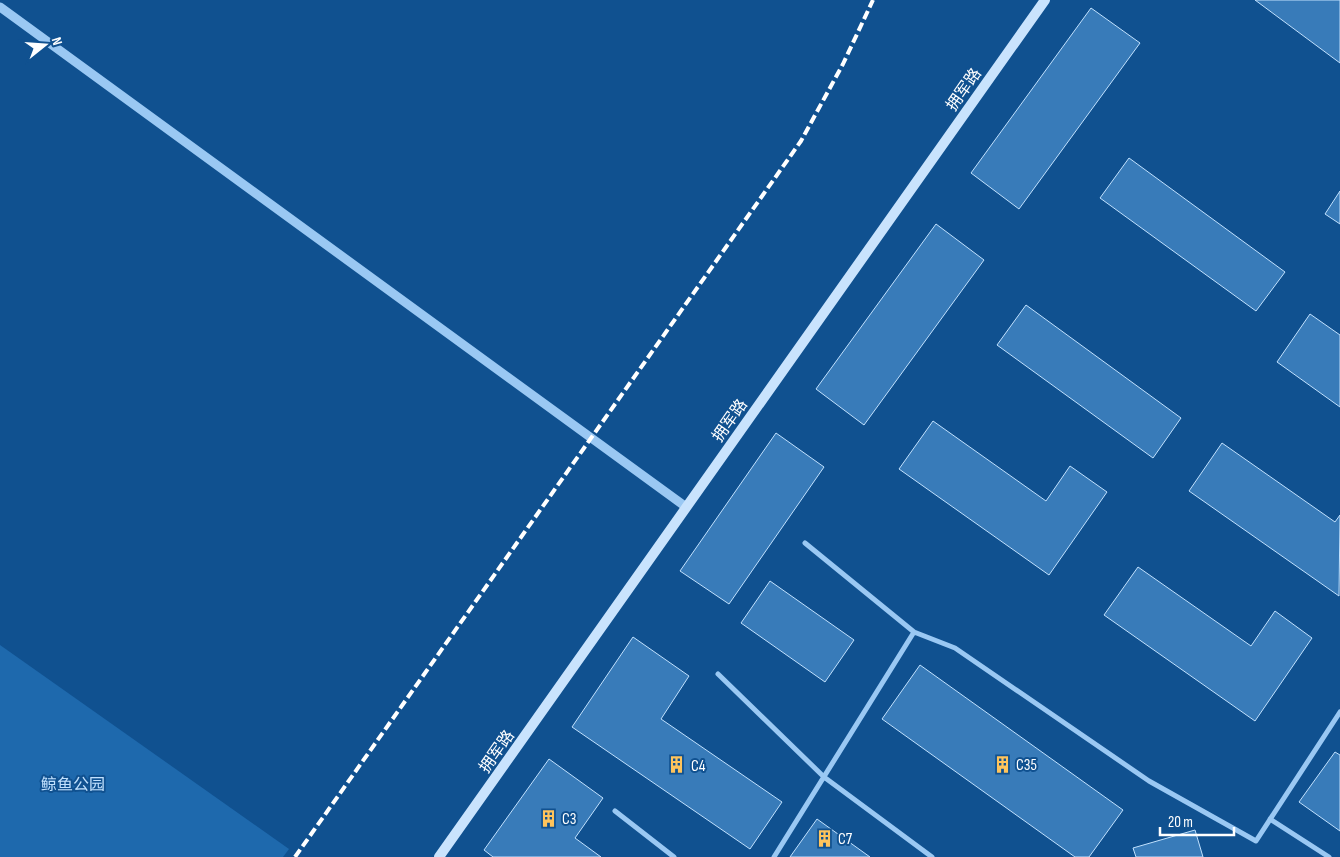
<svg xmlns="http://www.w3.org/2000/svg" width="1340" height="857" font-family="'Sofia Sans Condensed','Noto Sans SC',sans-serif">
	<style>
		.green { fill: #1e69ad }
		.building { fill: #387bb9; stroke: #c1e1fe }
		.lines { fill: none; stroke-linecap: round; stroke-linejoin: round }
		.minor { stroke: #9ac8f3; stroke-width: 5 }
		.tertiary { stroke: #9ac8f3; stroke-width: 9 }
		.secondary { stroke: #c9e3fd; stroke-width: 10 }
		.rail { stroke: #fff; stroke-width: 4; stroke-dasharray: 9 4; stroke-linecap: butt }
		.labels { text-anchor: middle; stroke-width: 4; stroke-linejoin: round; paint-order: stroke }
		.street-label { font-size: 16px; fill: #fff; stroke: #105190 }
		.poi-label { font-size: 16px; fill: #fff; stroke: #105190; text-anchor: start }
		.park-label { font-size: 16px; fill: #c1e1fe; stroke: #105190 }
	</style>
	<rect width="100%" height="100%" fill="#105190"/>
	<path class="green" d="M 0,645 L 289,849 L 283,857 L 0,857 Z"/>
	<path class="building" d="M 1255,0 L 1340,0 L 1340,63 Z
		M 1091,8 L 1140,43 L 1019,209 L 971,173 Z
		M 1129,158 L 1285,272 L 1256,311 L 1100,198 Z
		M 1340,191 L 1340,224 L 1325,214 Z
		M 936,224 L 984,260 L 864,425 L 816,389 Z
		M 1026,305 L 1181,418 L 1153,458 L 997,345 Z
		M 1310,314 L 1340,335 L 1340,407 L 1277,362 Z
		M 933,421 L 1046,501 L 1070,466 L 1107,492 L 1049,575 L 899,469 Z
		M 776,433 L 824,467 L 729,604 L 680,571 Z
		M 1222,443 L 1335,522 L 1340,515 L 1339,596 L 1189,491 Z
		M 1138,567 L 1251,646 L 1275,611 L 1312,638 L 1255,721 L 1104,615 Z
		M 770,581 L 854,640 L 825,682 L 741,623 Z
		M 633,637 L 689,676 L 661,719 L 782,802 L 750,849 L 572,727 Z
		M 920,665 L 1123,810 L 1089,857 L 1075,857 L 882,719 Z
		M 1335,752 L 1340,755 L 1340,831 L 1299,802 Z
		M 549,759 L 603,798 L 575,838 L 601,857 L 493,857 L 484,850 Z
		M 817,819 L 870,857 L 790,857 Z
		M 1195,830 L 1203,857 L 1136,857 L 1133,848 Z"/>
	<g class="lines">
		<path class="minor" d="M 805,543 L 914,632
			M 718,674 L 824,777 L 932,857
			M 615,811 L 674,857
			M 1270,819 L 1329,857
			M 774,857 L 914,632 L 955,648 L 1149,781 L 1256,841 L 1340,712"/>
		<path class="tertiary" d="M 0,7 L 686,507"/>
		<path class="secondary" d="M 439,857 L 1045,0"/>
		<path class="rail" d="M 295,857 L 801,141 L 843,64 L 873,0"/>
	</g>
	<defs>
		<symbol id="building-bare" viewBox="-9 -9 18 18"><path d="M-4-6H4V6H1V3H-1V6H-4ZM-2.5-4.3h1.7v1.8h-1.7ZM.8-4.3h1.7v1.8H.8ZM-2.5-1h1.7V.8h-1.7ZM.8-1h1.7V.8H.8Z" fill="#ffc45c" stroke="#105190" stroke-width="2.5" paint-order="stroke"/></symbol>
	</defs>
	<g fill-rule="evenodd">
		<use href="#building-bare" x="990" y="752" width="25" height="25"/>
		<use href="#building-bare" x="664" y="752" width="25" height="25"/>
		<use href="#building-bare" x="536" y="806" width="25" height="25"/>
		<use href="#building-bare" x="812" y="826" width="25" height="25"/>
	</g>
	<g class="labels">
		<g class="street-label">
			<text transform="translate(963 89) rotate(-55)" y="6">拥军路</text>
			<text transform="translate(729 420) rotate(-55)" y="6">拥军路</text>
			<text transform="translate(496 751) rotate(-55)" y="6">拥军路</text>
		</g>
		<g class="poi-label">
			<text x="1016" y="770">C35</text>
			<text x="691" y="771">C4</text>
			<text x="562" y="824">C3</text>
			<text x="838" y="844">C7</text>
		</g>
		<g class="park-label">
			<text x="73" y="790">鲸鱼公园</text>
		</g>
	</g>
	<g transform="translate(45 45) rotate(73)" stroke="#105190" stroke-width="4" paint-order="stroke">
	<path d="M0-4L9 19L0 12L-9 19Z" fill="#ffffff"/>
	<text y="-8" font-size="14" font-weight="bold" text-anchor="middle" fill="#ffffff">N</text>
	</g>
	<path d="M1160 827v8h74v-8" fill="none" stroke="#ffffff" stroke-width="2.5"/>
	<text x="1168" y="827" font-size="15" fill="#ffffff" stroke="#105190" stroke-width="4" paint-order="stroke">20 m</text>
</svg>
